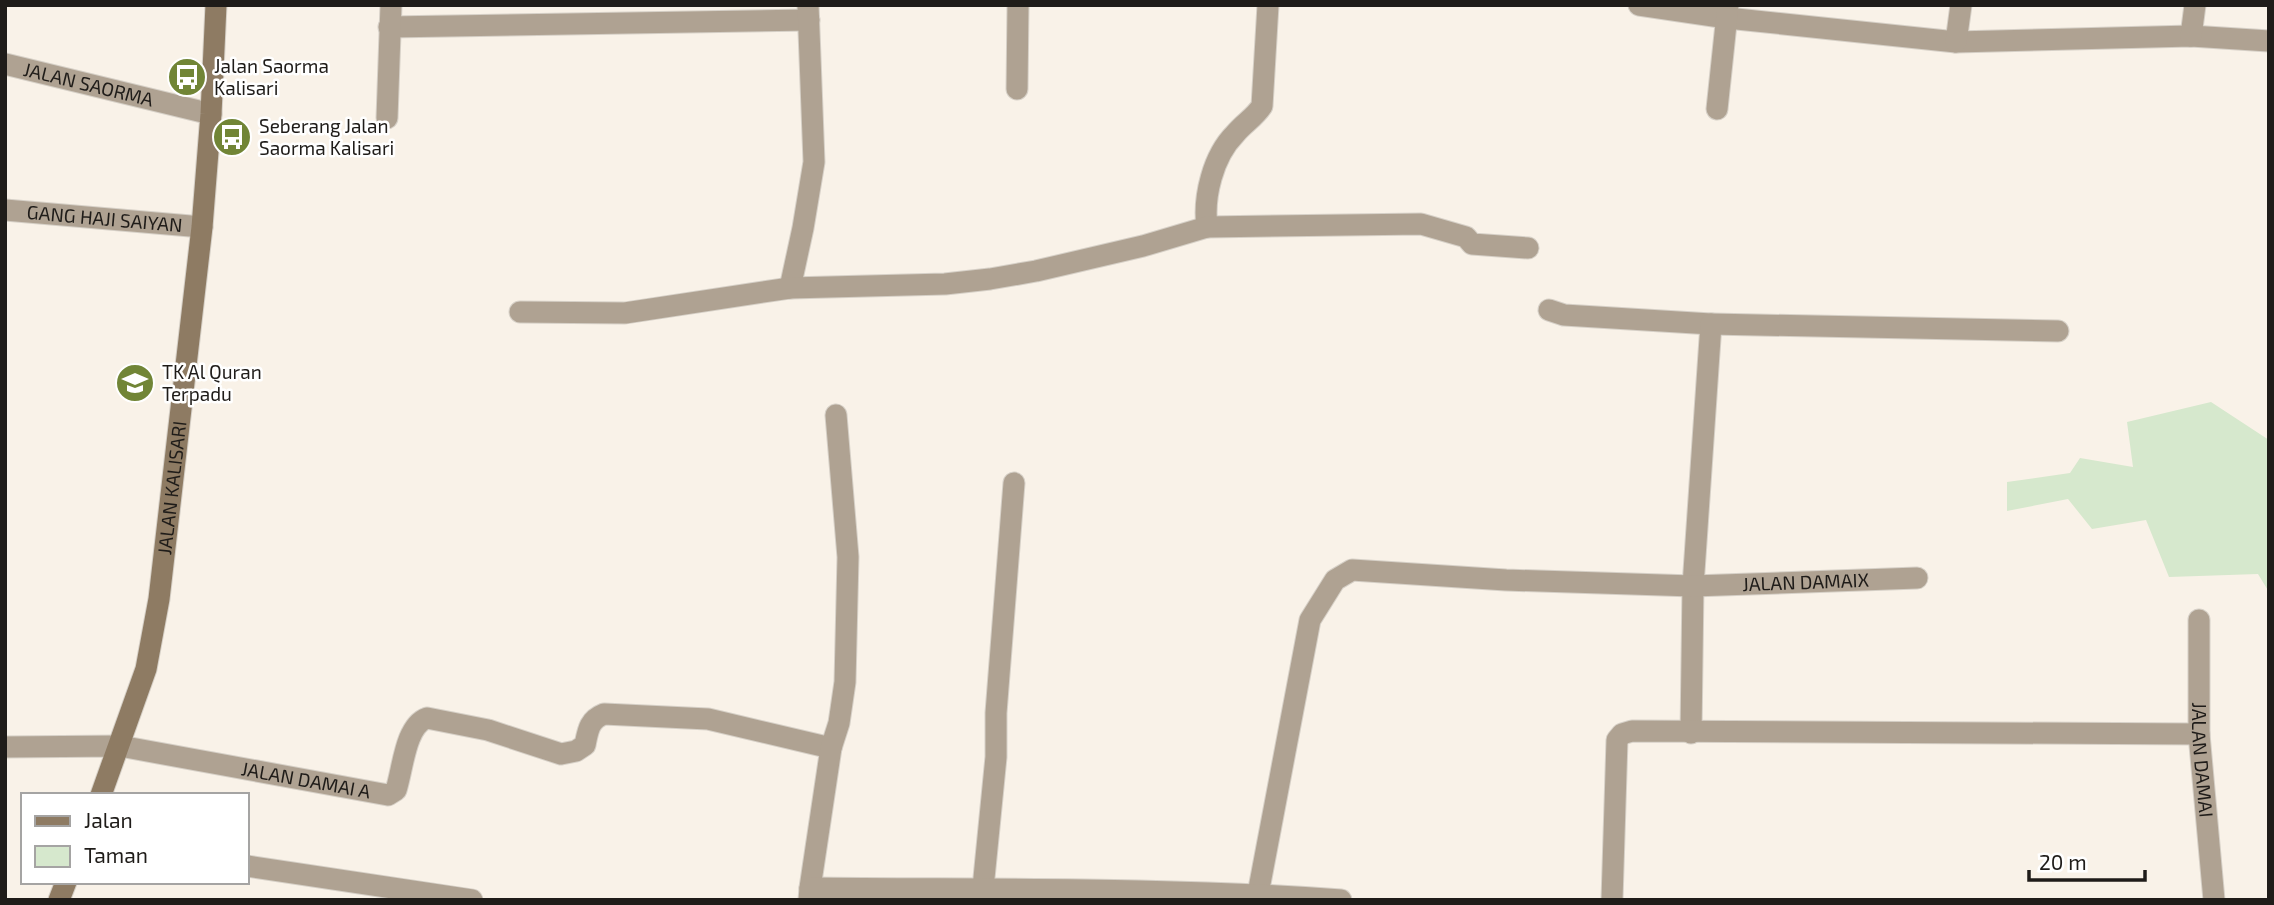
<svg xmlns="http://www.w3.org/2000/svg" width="2274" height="905" font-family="'Exo 2',sans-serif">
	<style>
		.green { fill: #d6e8cd }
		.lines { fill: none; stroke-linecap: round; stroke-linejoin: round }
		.street-casing { stroke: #d6d0c7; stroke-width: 23 }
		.secondary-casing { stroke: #d6d0c7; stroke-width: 23 }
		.street { stroke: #afa292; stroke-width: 21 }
		.secondary { stroke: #8e7b63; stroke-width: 21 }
		.labels { text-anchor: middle; stroke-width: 5; stroke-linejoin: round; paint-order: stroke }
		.poi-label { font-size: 19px; fill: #1f1c19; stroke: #fff; text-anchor: start }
		.street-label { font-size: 19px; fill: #1f1c19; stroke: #fff }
	</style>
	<rect width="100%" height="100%" fill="#f9f2e8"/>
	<path class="green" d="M 2211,402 L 2269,440 L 2269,592 L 2258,574 L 2169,577 L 2146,520 L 2092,529 L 2068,499 L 2007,511 L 2007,482 L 2070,473 L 2080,458 L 2133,467 L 2127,422 Z"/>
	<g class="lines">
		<defs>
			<g id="street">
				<path d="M 1639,5 L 1727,18 L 1956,42 L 2191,36 L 2269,41"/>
				<path d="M 389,27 L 809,20"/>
				<path d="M 2191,36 L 2195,5"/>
				<path d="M 1956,42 L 1961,5"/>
				<path id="s1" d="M 5,64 L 211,114"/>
				<path d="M 1017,89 L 1018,5"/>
				<path d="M 1717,109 L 1728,5"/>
				<path d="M 387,118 L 391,5"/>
				<path id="s2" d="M 5,210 L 202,227"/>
				<path d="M 1207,227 C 1203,197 1213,156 1235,134 C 1244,123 1254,118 1262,106 L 1268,5"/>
				<path d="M 790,288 L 803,228 L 814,162 L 808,5"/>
				<path d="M 1549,310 L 1564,315 L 1711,324"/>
				<path d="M 520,312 L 625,313 L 790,288 L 945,284 L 990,279 L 1036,271 L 1143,246 L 1207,227 L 1421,224 L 1466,237 L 1472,244 L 1528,248"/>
				<path id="s3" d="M 2199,620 L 2199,734 L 2214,900"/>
				<path d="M 1691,733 L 1693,586 L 1711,324 L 2058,331"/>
				<path id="s4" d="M 5,747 L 120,746 L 388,795 L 396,790 C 403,769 405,726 427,718 L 488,730 L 561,754 L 576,751 L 585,745 C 588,730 589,720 604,714 L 708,719 L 831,748"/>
				<path d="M 247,866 L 472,900"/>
				<path d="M 810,888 L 831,748 L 839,723 L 845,682 L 848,557 L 836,415"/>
				<path d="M 983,888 L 996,757 L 996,713 L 1014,483"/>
				<path id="s5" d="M 1258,894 L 1310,620 L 1335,580 L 1352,570 L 1506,580 L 1693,586 L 1917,578"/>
				<path d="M 809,900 L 810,888 C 987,890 1164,887 1341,900"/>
				<path d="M 1612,900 L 1617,740 L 1622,734 L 1632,731 L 2199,734"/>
			</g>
			<g id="secondary">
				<path id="s6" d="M 101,795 L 146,669 L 159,599 L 202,227 L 211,114 L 216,5"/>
				<path d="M 59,900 L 66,882"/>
			</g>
		</defs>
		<use href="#street" class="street-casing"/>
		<use href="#secondary" class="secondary-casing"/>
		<use href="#street" class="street"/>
		<use href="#secondary" class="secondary"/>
	</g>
	<defs>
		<symbol id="bus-disc" viewBox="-11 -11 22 22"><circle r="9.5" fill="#718536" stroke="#fff"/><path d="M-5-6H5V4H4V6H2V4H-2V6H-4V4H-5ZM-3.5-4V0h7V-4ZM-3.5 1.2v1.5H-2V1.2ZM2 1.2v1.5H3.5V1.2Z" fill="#fff"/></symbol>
		<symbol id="school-disc" viewBox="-11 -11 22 22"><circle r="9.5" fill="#718536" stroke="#fff"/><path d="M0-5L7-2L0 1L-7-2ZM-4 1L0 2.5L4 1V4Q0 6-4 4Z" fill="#fff"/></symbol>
	</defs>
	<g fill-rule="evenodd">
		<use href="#bus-disc" x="165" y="55" width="44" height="44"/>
		<use href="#bus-disc" x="210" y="115" width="44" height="44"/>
		<use href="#school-disc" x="113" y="361" width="44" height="44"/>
	</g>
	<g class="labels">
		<g class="poi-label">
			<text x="214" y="73">Jalan Saorma<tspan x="214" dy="22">Kalisari</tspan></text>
			<text x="259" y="133">Seberang Jalan<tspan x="259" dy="22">Saorma Kalisari</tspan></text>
			<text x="162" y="379">TK Al Quran<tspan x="162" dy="22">Terpadu</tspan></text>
		</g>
		<g class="street-label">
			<text dy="7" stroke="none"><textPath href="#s1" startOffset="86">JALAN SAORMA</textPath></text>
			<text dy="7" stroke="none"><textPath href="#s2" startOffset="100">GANG HAJI SAIYAN</textPath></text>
			<text dy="7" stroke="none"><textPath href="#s6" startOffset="317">JALAN KALISARI</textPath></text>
			<text dy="7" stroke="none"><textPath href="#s5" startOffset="800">JALAN DAMAIX</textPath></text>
			<text dy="7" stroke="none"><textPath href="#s3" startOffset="140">JALAN DAMAI</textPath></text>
			<text dy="7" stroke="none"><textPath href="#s4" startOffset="304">JALAN DAMAI A</textPath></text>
		</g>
	</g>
	<rect width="2274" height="905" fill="none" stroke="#1f1c19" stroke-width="14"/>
	<rect x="21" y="793" width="228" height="91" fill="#ffffff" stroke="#a5a4a3" stroke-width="2"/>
	<rect x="35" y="816" width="35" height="10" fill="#8e7b63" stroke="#a5a4a3" stroke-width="2"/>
	<text x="84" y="828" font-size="21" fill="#1f1c19">Jalan</text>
	<rect x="35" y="846" width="35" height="21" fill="#d6e8cd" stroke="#a5a4a3" stroke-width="2"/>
	<text x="84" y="863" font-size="21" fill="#1f1c19">Taman</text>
	<path d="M2029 870v10h116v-10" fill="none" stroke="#1f1c19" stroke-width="3.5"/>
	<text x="2039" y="870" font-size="21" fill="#1f1c19" stroke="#ffffff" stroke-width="5" paint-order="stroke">20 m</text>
</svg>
